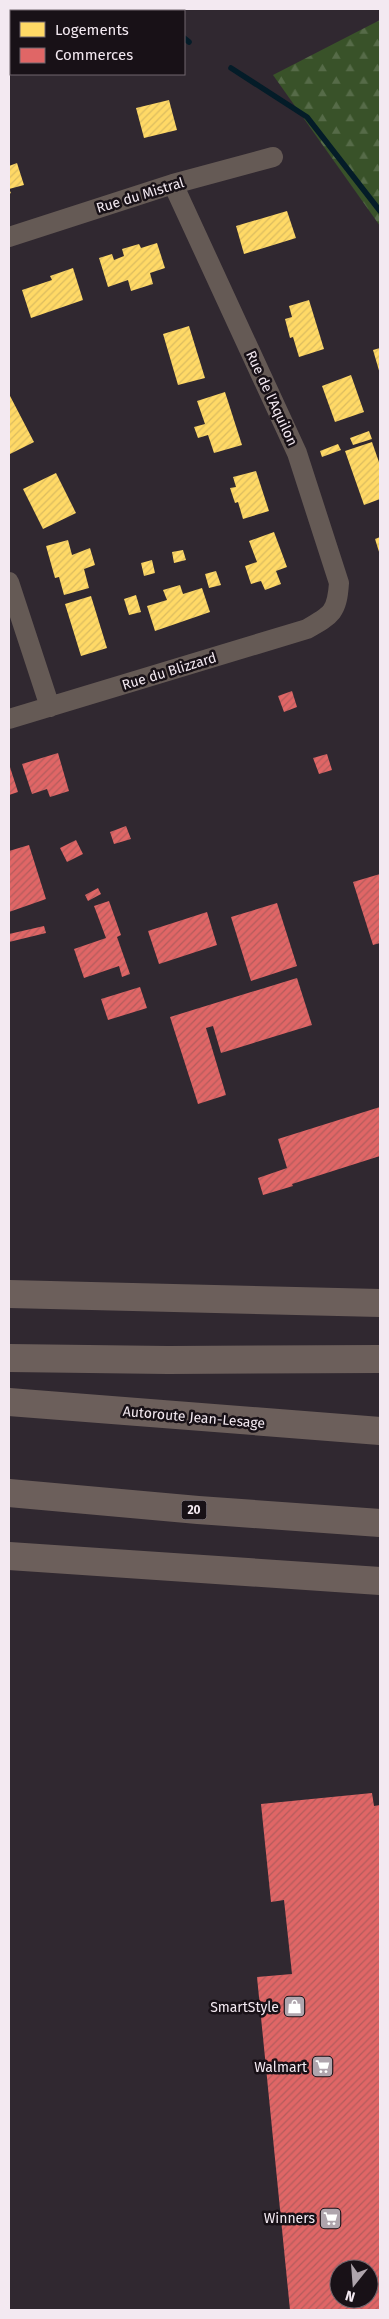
<svg xmlns="http://www.w3.org/2000/svg" width="389" height="2319" font-family="'Fira Sans',sans-serif">
	<style>
		.forest { fill: url(#forest-firs) }
		.homes { fill: url(#homes-hatch) }
		.shops { fill: url(#shops-hatch); fill-rule: evenodd }
		.lines { fill: none; stroke-linecap: round; stroke-linejoin: round }
		.stream { stroke: #041c28; stroke-width: 5.5 }
		.street { stroke: #655a55; stroke-width: 20 }
		.highway { stroke: #6c5f5b; stroke-width: 28 }
		.labels { text-anchor: middle; stroke-width: 5; stroke-linejoin: round; paint-order: stroke }
		.shield { fill: #181117; stroke: #b1a8b0; stroke-width: 1 }
		.shield-label { font-size: 12px; font-weight: bold; fill: #f3e9f1 }
		.street-label { font-size: 14px; fill: #f3e9f1; stroke: #181117 }
		.poi-label { font-size: 14px; fill: #f3e9f1; stroke: #181117; text-anchor: end }
	</style>
	<defs>
		<pattern id="forest-firs" width="22" height="20" patternUnits="userSpaceOnUse" patternTransform="scale(1.25)"><rect width="22" height="20" fill="#395229"/><path d="M5 1l3.5 6h-7zM16 11l3.5 6h-7z" fill="#566b48"/></pattern>
		<pattern id="homes-hatch" width="6" height="6" patternUnits="userSpaceOnUse" patternTransform="scale(1.25)"><rect width="6" height="6" fill="#ffd966"/><path d="M-1 1l2-2M0 6l6-6M5 7l2-2" fill="none" stroke="#dbbc60"/></pattern>
		<pattern id="shops-hatch" width="6" height="6" patternUnits="userSpaceOnUse" patternTransform="scale(1.25)"><rect width="6" height="6" fill="#e06666"/><path d="M-1 1l2-2M0 6l6-6M5 7l2-2" fill="none" stroke="#b35c5d"/></pattern>
	</defs>
	<rect width="100%" height="100%" fill="#302830"/>
	<path class="forest" d="M 380,20 L 380,226 L 273,75 Z"/>
	<path class="homes" d="M 169,100 L 177,130 L 144,138 L 136,108 Z
		M 17,163 L 24,185 L 9,189 L 11,193 L 9,194 L 9,166 Z
		M 287,211 L 296,238 L 244,254 L 236,226 Z
		M 157,243 L 165,268 L 150,273 L 153,284 L 131,291 L 128,280 L 108,287 L 99,258 L 112,254 L 114,260 L 124,256 L 122,249 L 139,244 L 141,248 Z
		M 73,268 L 83,300 L 31,318 L 22,290 L 52,280 L 50,276 Z
		M 309,300 L 324,349 L 299,357 L 293,337 L 290,338 L 285,319 L 292,317 L 289,306 Z
		M 189,326 L 205,378 L 178,385 L 163,334 Z
		M 380,348 L 380,374 L 373,350 Z
		M 351,375 L 364,412 L 335,422 L 322,386 Z
		M 225,392 L 242,445 L 214,453 L 208,435 L 198,438 L 194,427 L 205,424 L 197,401 Z
		M 9,394 L 34,442 L 10,454 L 9,451 Z
		M 369,431 L 372,439 L 353,445 L 350,438 Z
		M 372,442 L 380,465 L 380,499 L 364,505 L 345,451 Z
		M 338,444 L 341,450 L 322,457 L 320,451 Z
		M 256,471 L 269,511 L 243,519 L 238,502 L 235,503 L 230,488 L 236,487 L 233,477 Z
		M 56,473 L 76,513 L 43,529 L 23,489 Z
		M 274,532 L 287,567 L 276,571 L 281,584 L 265,590 L 261,581 L 251,584 L 245,566 L 257,562 L 249,541 Z
		M 380,537 L 380,555 L 375,539 Z
		M 68,540 L 72,555 L 90,548 L 95,565 L 84,569 L 89,588 L 64,595 L 59,577 L 55,578 L 46,546 Z
		M 183,550 L 186,560 L 174,563 L 172,552 Z
		M 152,560 L 155,573 L 144,576 L 141,563 Z
		M 216,571 L 221,585 L 209,588 L 205,574 Z
		M 180,585 L 183,594 L 202,588 L 210,612 L 155,631 L 147,606 L 167,600 L 163,590 Z
		M 136,595 L 141,612 L 129,615 L 124,599 Z
		M 91,596 L 107,648 L 81,656 L 65,604 Z"/>
	<path class="shops" d="M 292,691 L 297,707 L 284,712 L 278,696 Z
		M 58,753 L 69,791 L 50,797 L 47,789 L 32,794 L 22,764 Z
		M 327,754 L 332,770 L 319,774 L 313,758 Z
		M 9,764 L 18,792 L 9,795 Z
		M 126,826 L 131,839 L 114,844 L 110,832 Z
		M 76,840 L 83,854 L 67,862 L 60,848 Z
		M 29,845 L 46,899 L 9,912 L 9,851 Z
		M 380,874 L 380,943 L 373,945 L 353,882 Z
		M 98,888 L 101,894 L 88,901 L 85,895 Z
		M 109,901 L 121,935 L 117,937 L 130,974 L 122,977 L 119,966 L 84,978 L 74,949 L 106,938 L 94,906 Z
		M 277,903 L 297,966 L 251,981 L 231,917 Z
		M 207,912 L 217,945 L 159,964 L 148,931 Z
		M 44,926 L 46,933 L 9,942 L 9,934 Z
		M 297,978 L 312,1025 L 221,1053 L 213,1026 L 206,1028 L 226,1095 L 198,1104 L 170,1017 Z
		M 140,987 L 147,1008 L 108,1020 L 101,999 Z
		M 380,1107 L 380,1156 L 292,1184 L 293,1186 L 263,1195 L 258,1178 L 287,1168 L 278,1139 Z
		M 372,1793 L 374,1806 L 380,1805 L 380,2310 L 290,2310 L 257,1977 L 292,1974 L 284,1900 L 271,1902 L 261,1804 ZM 339,2269 L 369,2269 L 369,2299 L 339,2299 Z"/>
	<g class="lines">
		<path class="stream" d="M 137,9 L 141,11
			M 184,38 L 189,42
			M 231,68 L 307,117 L 380,211"/>
		<path class="street" d="M 9,237 L 173,184 L 273,157
			M 9,582 L 50,707
			M 9,719 L 307,629 C 332,615 337,612 339,583 L 297,453 L 173,184"/>
		<path class="highway" d="M 9,1294 L 380,1303
			M 9,1358 L 168,1360 L 380,1359
			M 9,1402 L 380,1431
			M 9,1493 L 198,1510 L 380,1523
			M 9,1556 L 380,1581"/>
	</g>
	<defs>
		<symbol id="shop-square" viewBox="-11 -11 22 22"><rect x="-9" y="-9" width="18" height="18" rx="4" fill="#afa5ad" stroke="#181117"/><path d="M-5-2.5h2.3a2.7 3.5 0 0 1 5.4 0H5L5.5 6h-11ZM-1.5-2.5h3a1.5 2.3 0 0 0-3 0Z" fill="#fff"/></symbol>
		<symbol id="supermarket-square" viewBox="-11 -11 22 22"><rect x="-9" y="-9" width="18" height="18" rx="4" fill="#afa5ad" stroke="#181117"/><path d="M-6-5.5h2.5l.6 2H6L4.5 2H-2.5L-4.4-4H-6ZM-1.5 3.2a1.3 1.3 0 1 0 .1 0ZM3 3.2a1.3 1.3 0 1 0 .1 0Z" fill="#fff"/></symbol>
	</defs>
	<g fill-rule="evenodd">
		<use href="#shop-square" x="282" y="1994" width="25" height="25"/>
		<use href="#supermarket-square" x="310" y="2054" width="25" height="25"/>
		<use href="#supermarket-square" x="318" y="2206" width="25" height="25"/>
	</g>
	<g class="labels">
		<rect class="shield" x="181.5" y="1500.5" width="25" height="19" rx="4"/>
		<g class="shield-label">
			<text x="194" y="1514">20</text>
		</g>
		<g class="street-label">
			<text transform="translate(140 195) rotate(-17)" y="5">Rue du Mistral</text>
			<text transform="translate(272 398) rotate(65)" y="5">Rue de l'Aquilon</text>
			<text transform="translate(169 671) rotate(-17)" y="5">Rue du Blizzard</text>
			<text transform="translate(194 1417) rotate(5)" y="5">Autoroute Jean-Lesage</text>
		</g>
		<g class="poi-label">
			<text x="279" y="2012">SmartStyle</text>
			<text x="307" y="2072">Walmart</text>
			<text x="315" y="2223">Winners</text>
		</g>
	</g>
	<rect width="389" height="2319" fill="none" stroke="#f3e9f1" stroke-width="20"/>
	<rect x="10" y="10" width="175" height="65" fill="#181117" stroke="#70676e"/>
	<rect x="20" y="22" width="25" height="15" fill="#ffd966" stroke="#70676e"/>
	<text x="55" y="35" font-size="15" fill="#f3e9f1">Logements</text>
	<rect x="20" y="48" width="25" height="15" fill="#e06666" stroke="#70676e"/>
	<text x="55" y="60" font-size="15" fill="#f3e9f1">Commerces</text>
	<g transform="translate(354 2284) rotate(197)"><circle r="24" fill="#181117" stroke="#70676e"/>
	<path d="M0-4L9 19L0 12L-9 19Z" fill="#afa5ad"/>
	<text y="-8" font-size="14" font-weight="bold" text-anchor="middle" fill="#f3e9f1">N</text>
	</g>
</svg>
